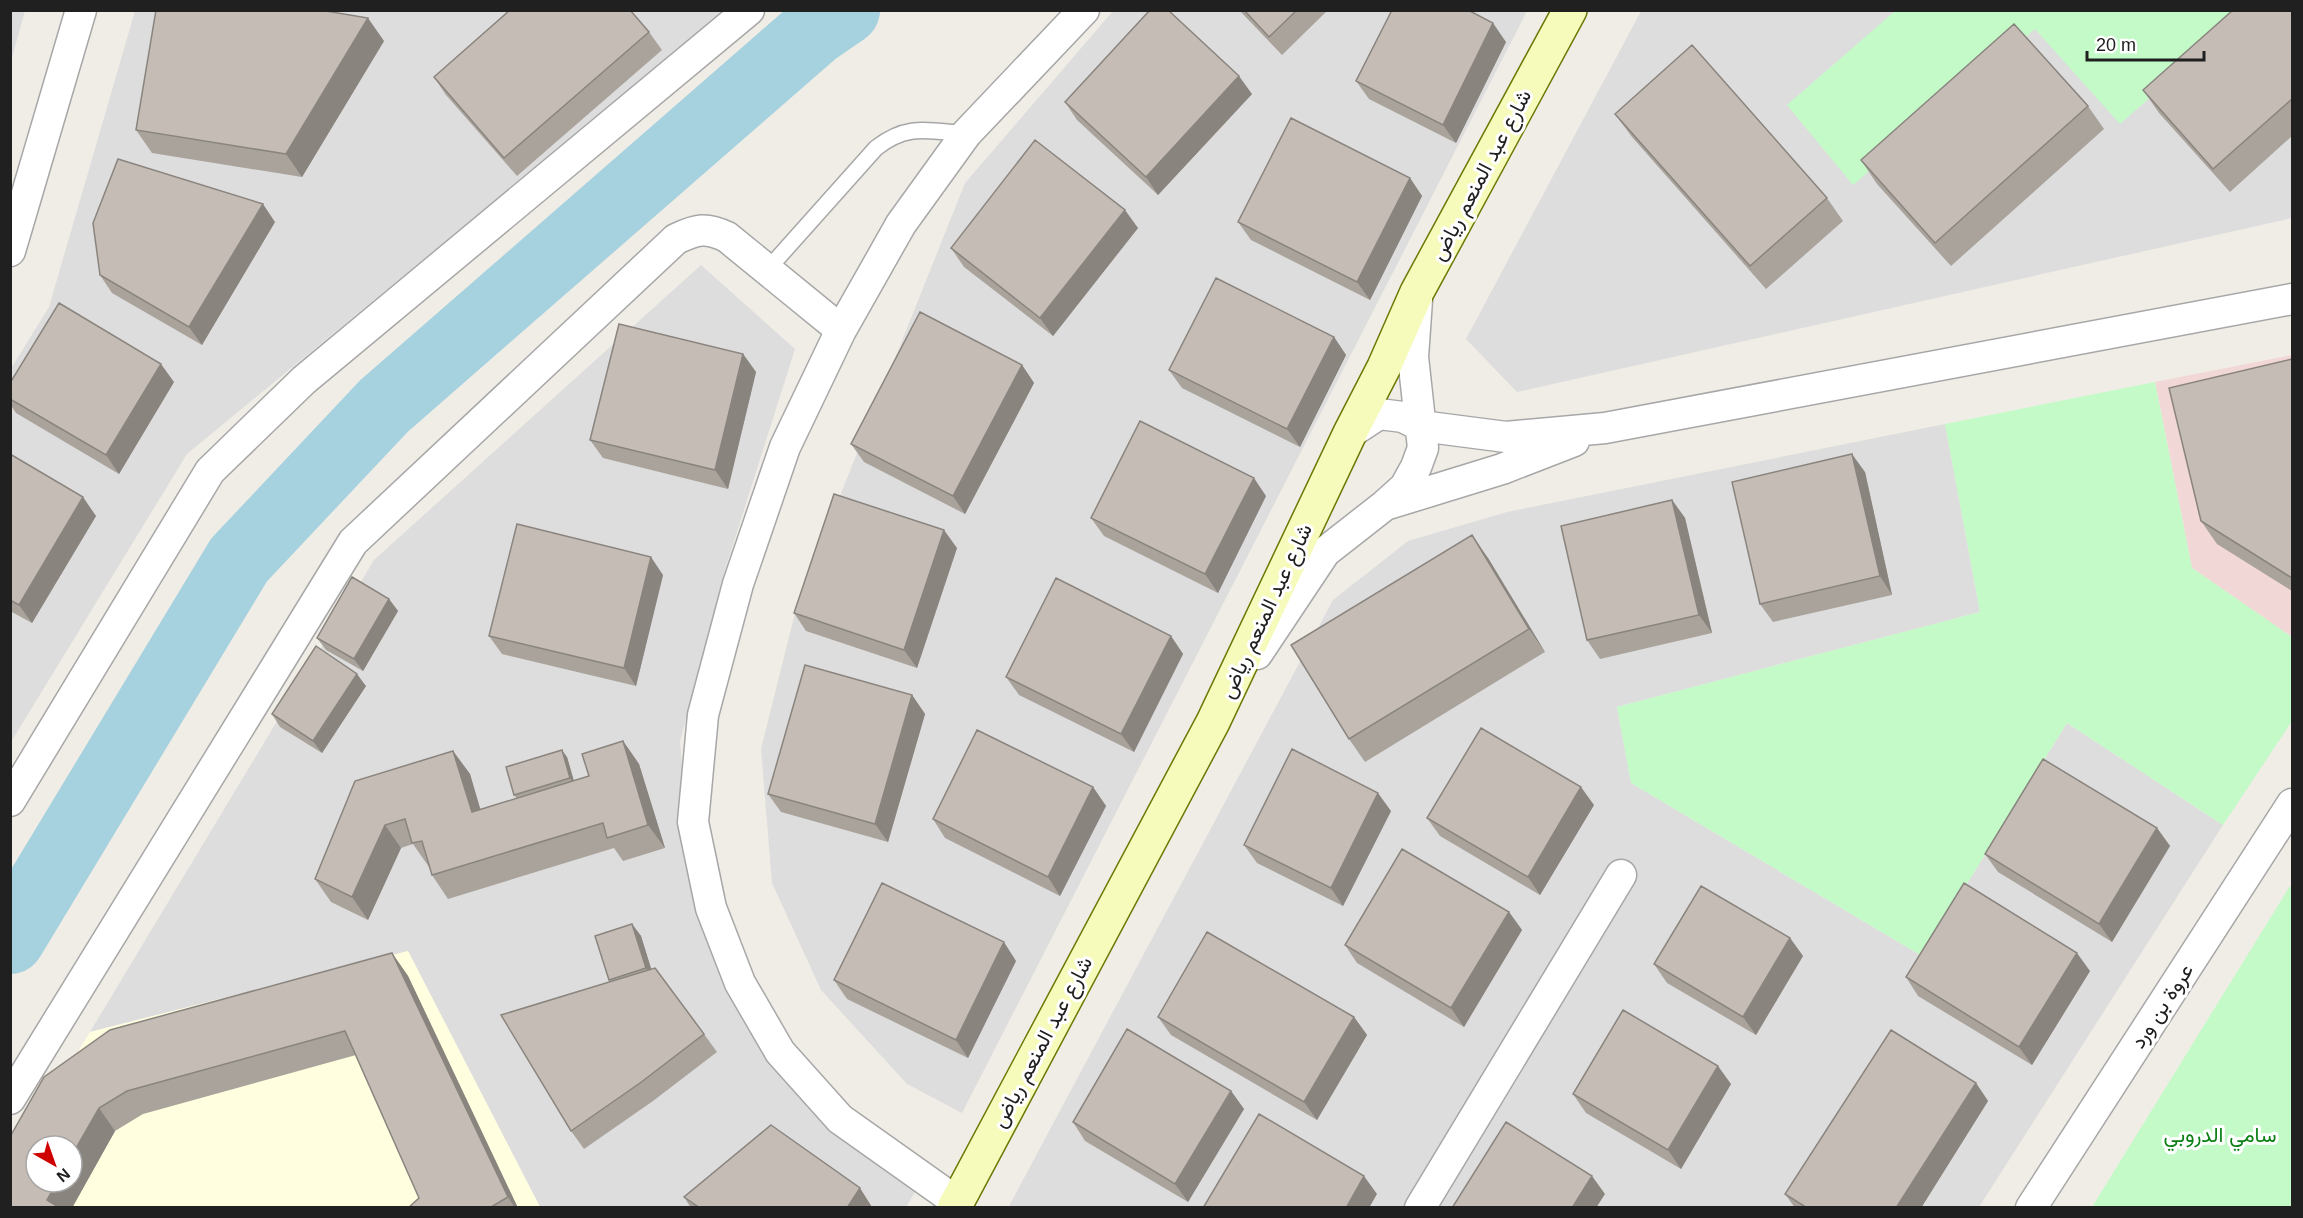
<svg xmlns="http://www.w3.org/2000/svg" width="2303" height="1218" font-family="Helvetica,Vazirmatn,sans-serif">
	<style>
		.residential { fill: #dedddd }
		.commercial { fill: #f1d7d5 }
		.education { fill: #ffffe0; fill-rule: evenodd }
		.park { fill: #c3fac8 }
		.lines { fill: none; stroke-linecap: round; stroke-linejoin: round }
		.river { stroke: #a6d1de; stroke-width: 70 }
		.lane-casing { stroke: #a7a7a7; stroke-width: 18 }
		.street-casing { stroke: #a7a7a7; stroke-width: 33 }
		.secondary-casing { stroke: #6c7805; stroke-width: 36 }
		.lane { stroke: #fff; stroke-width: 15 }
		.street { stroke: #fff; stroke-width: 30 }
		.secondary { stroke: #f6faba; stroke-width: 33 }
		.wall { fill: #a9a39c }
		.shaded-wall { fill: #8a847f }
		.building { fill: #c5bdb5; stroke: #8a847f; stroke-width: 1.5 }
		.labels { text-anchor: middle; stroke-width: 6; stroke-linejoin: round; paint-order: stroke }
		.street-label { font-size: 21px; fill: #202020; stroke: #fff }
		.park-label { font-size: 21px; fill: #0b8015; stroke: #fff }
	</style>
	<rect width="100%" height="100%" fill="#f0ede6"/>
	<path class="residential" d="M 11,10 L 25,11 L 11,61 L 10,11 Z
		M 135,11 L 724,11 L 187,454 L 11,742 L 10,370 L 49,307 Z
		M 1113,11 L 1527,11 L 962,1113 L 907,1084 L 821,990 L 772,883 L 761,749 L 798,601 L 965,183 Z
		M 1641,11 L 2292,11 L 2292,218 L 1517,392 L 1466,339 Z
		M 701,265 L 795,349 L 723,576 L 680,742 L 694,903 L 754,1034 L 921,1182 L 906,1207 L 540,1207 L 408,951 L 90,1032 L 374,560 Z
		M 1945,424 L 1980,612 L 1617,707 L 1631,783 L 1922,956 L 2067,723 L 2223,825 L 1979,1207 L 1008,1208 L 1333,600 L 1408,541 L 1507,512 Z"/>
	<path class="commercial" d="M 2292,355 L 2292,637 L 2192,568 L 2155,382 Z"/>
	<path class="education" d="M 408,951 L 540,1207 L 11,1207 L 10,1164 L 90,1032 ZM 36,1146 L 72,1146 L 72,1182 L 36,1182 Z"/>
	<path class="park" d="M 1895,11 L 2248,11 L 2120,124 L 2035,29 L 1853,185 L 1787,105 Z
		M 2155,382 L 2192,568 L 2292,637 L 2292,721 L 2223,825 L 2067,723 L 1922,956 L 1631,783 L 1617,707 L 1980,612 L 1945,424 Z
		M 2290,886 L 2292,890 L 2292,1207 L 2092,1207 Z"/>
	<g class="lines">
		<path class="river" d="M 10,939 L 239,560 L 384,406 L 813,32 L 845,10"/>
		<defs>
			<path id="lane" d="M 768,269 L 876,148 C 908,123 929,131 966,134"/>
			<path id="street" d="M 10,251 L 81,10
				M 1350,433 L 1379,414 L 1403,417 L 1421,426 L 1506,437 L 1605,428 L 2292,299
				M 1385,505 L 1405,487 L 1416,467 L 1423,448 L 1413,357 L 1417,300
				M 1257,654 L 1325,552 L 1385,505 L 1502,469 L 1574,441
				M 10,801 L 210,471 L 304,380 L 749,10
				M 10,1099 L 353,542 L 676,239 C 697,229 706,227 727,237 L 841,330
				M 957,1202 L 840,1119 L 780,1052 L 740,983 L 711,908 L 693,822 L 703,715 L 738,584 L 785,447 L 841,330 L 901,224 L 966,134 L 1084,10
				M 1420,1208 L 1621,875
				M 2031,1208 L 2292,804"/>
			<path id="secondary" d="M 954,1208 L 1213,722 L 1350,433 L 1384,367 L 1417,292 L 1570,10"/>
		</defs>
		<use href="#lane" class="lane-casing"/>
		<use href="#street" class="street-casing"/>
		<use href="#secondary" class="secondary-casing"/>
		<use href="#lane" class="lane"/>
		<use href="#street" class="street"/>
		<use href="#secondary" class="secondary"/>
	</g>
	<path class="wall" d="M 1239,10 L 1328,10 L 1282,55 Z
		M 2292,10 L 2292,136 L 2230,192 L 2159,113 L 2143,90 Z
		M 649,32 L 662,50 L 517,176 L 446,95 L 434,77 Z
		M 384,41 L 302,177 L 152,153 L 136,130 Z
		M 1506,42 L 1456,143 L 1369,99 L 1356,81 Z
		M 1252,94 L 1158,195 L 1077,120 L 1065,102 Z
		M 2088,106 L 2104,129 L 1951,266 L 1877,184 L 1861,160 Z
		M 1615,114 L 1827,198 L 1843,221 L 1766,289 L 1632,137 Z
		M 1410,178 L 1422,196 L 1370,300 L 1251,240 L 1238,222 Z
		M 275,222 L 202,345 L 112,293 L 100,275 Z
		M 1138,228 L 1053,336 L 964,267 L 951,248 Z
		M 1334,337 L 1346,355 L 1300,447 L 1182,388 L 1169,370 Z
		M 743,354 L 756,372 L 728,489 L 603,458 L 590,440 Z
		M 2292,359 L 2292,591 L 2217,544 L 2201,521 Z
		M 1022,365 L 1034,383 L 965,514 L 864,462 L 851,444 Z
		M 174,382 L 119,474 L 16,413 L 10,404 L 10,383 Z
		M 10,454 L 96,516 L 32,623 L 10,611 Z
		M 1865,472 L 1892,595 L 1773,622 L 1760,604 Z
		M 1266,496 L 1218,593 L 1104,536 L 1091,518 Z
		M 1672,500 L 1685,518 L 1712,633 L 1600,659 L 1587,640 Z
		M 957,548 L 917,668 L 806,631 L 794,613 Z
		M 1488,558 L 1545,652 L 1365,762 L 1349,739 Z
		M 663,575 L 636,686 L 502,654 L 489,636 Z
		M 389,599 L 398,611 L 363,671 L 326,650 L 317,638 Z
		M 1171,636 L 1183,654 L 1134,752 L 1019,695 L 1006,677 Z
		M 366,686 L 322,753 L 280,727 L 272,714 Z
		M 912,695 L 925,714 L 888,842 L 781,812 L 768,794 Z
		M 623,741 L 639,764 L 665,848 L 623,861 L 614,848 L 448,899 L 432,875 L 429,866 L 429,867 L 413,844 L 401,848 L 368,920 L 331,902 L 315,879 L 453,751 L 470,774 L 480,810 L 517,799 L 514,795 L 567,757 L 574,781 L 589,776 Z
		M 1093,787 L 1106,806 L 1060,896 L 945,838 L 933,819 Z
		M 1594,805 L 1540,895 L 1440,836 L 1427,818 Z
		M 1391,811 L 1343,906 L 1257,863 L 1244,845 Z
		M 2157,828 L 2170,846 L 2112,942 L 1998,872 L 1985,854 Z
		M 1509,912 L 1522,930 L 1464,1027 L 1357,963 L 1345,945 Z
		M 632,924 L 641,936 L 651,969 L 704,1034 L 717,1052 L 653,1101 L 584,1149 L 571,1131 L 610,982 L 609,980 Z
		M 1790,938 L 1803,956 L 1756,1035 L 1667,983 L 1654,964 Z
		M 392,953 L 408,976 L 518,1208 L 408,1208 L 419,1198 L 356,1055 L 143,1114 L 115,1131 L 72,1208 L 10,1208 L 10,1137 Z
		M 1016,961 L 968,1058 L 847,999 L 834,980 Z
		M 2090,971 L 2032,1065 L 1918,996 L 1906,977 Z
		M 1158,1017 L 1354,1017 L 1367,1035 L 1317,1120 L 1171,1035 Z
		M 1976,1083 L 1988,1101 L 1921,1208 L 1795,1208 L 1785,1194 Z
		M 1731,1084 L 1681,1169 L 1586,1113 L 1573,1094 Z
		M 1231,1091 L 1244,1109 L 1188,1202 L 1085,1141 L 1073,1122 Z
		M 684,1197 L 872,1207 L 872,1208 L 691,1208 Z"/>
	<path class="shaded-wall" d="M 368,18 L 384,41 L 302,177 L 286,154 Z
		M 1493,23 L 1506,42 L 1456,143 L 1443,125 Z
		M 1239,76 L 1252,94 L 1158,195 L 1146,177 Z
		M 1410,178 L 1422,196 L 1370,300 L 1357,282 Z
		M 263,204 L 275,222 L 202,345 L 189,327 Z
		M 1125,210 L 1138,228 L 1053,336 L 1040,318 Z
		M 1334,337 L 1346,355 L 1300,447 L 1287,429 Z
		M 743,354 L 756,372 L 728,489 L 715,470 Z
		M 161,364 L 174,382 L 119,474 L 106,455 Z
		M 1022,365 L 1034,383 L 965,514 L 953,496 Z
		M 1852,454 L 1865,472 L 1892,595 L 1880,576 Z
		M 1254,478 L 1266,496 L 1218,593 L 1205,574 Z
		M 83,497 L 96,516 L 32,623 L 19,605 Z
		M 1672,500 L 1685,518 L 1712,633 L 1699,615 Z
		M 944,530 L 957,548 L 917,668 L 904,650 Z
		M 1472,535 L 1488,558 L 1545,652 L 1529,629 Z
		M 651,557 L 663,575 L 636,686 L 624,668 Z
		M 389,599 L 398,611 L 363,671 L 354,659 Z
		M 1171,636 L 1183,654 L 1134,752 L 1121,734 Z
		M 357,674 L 366,686 L 322,753 L 313,741 Z
		M 912,695 L 925,714 L 888,842 L 875,824 Z
		M 623,741 L 639,764 L 665,848 L 648,825 Z
		M 562,750 L 567,757 L 575,785 L 570,778 Z
		M 453,751 L 470,774 L 488,835 L 472,812 Z
		M 1093,787 L 1106,806 L 1060,896 L 1048,877 Z
		M 1581,787 L 1594,805 L 1540,895 L 1528,877 Z
		M 1378,793 L 1391,811 L 1343,906 L 1331,888 Z
		M 385,825 L 401,848 L 368,920 L 352,897 Z
		M 2157,828 L 2170,846 L 2112,942 L 2099,924 Z
		M 1509,912 L 1522,930 L 1464,1027 L 1451,1008 Z
		M 632,924 L 641,936 L 655,981 L 646,968 Z
		M 1790,938 L 1803,956 L 1756,1035 L 1743,1017 Z
		M 1004,942 L 1016,961 L 968,1058 L 956,1040 Z
		M 392,953 L 408,976 L 518,1208 L 515,1208 L 508,1197 Z
		M 2077,953 L 2090,971 L 2032,1065 L 2019,1047 Z
		M 1354,1017 L 1367,1035 L 1317,1120 L 1304,1102 Z
		M 1718,1066 L 1731,1084 L 1681,1169 L 1668,1150 Z
		M 1976,1083 L 1988,1101 L 1921,1208 L 1896,1208 Z
		M 1231,1091 L 1244,1109 L 1188,1202 L 1175,1184 Z
		M 99,1108 L 115,1131 L 72,1208 L 52,1208 L 47,1200 L 57,1182 L 72,1182 L 72,1155 Z
		M 1364,1176 L 1377,1194 L 1369,1208 L 1346,1208 Z
		M 1592,1176 L 1605,1194 L 1596,1208 L 1572,1208 Z
		M 860,1188 L 872,1207 L 872,1208 L 847,1208 Z"/>
	<path class="building" d="M 156,10 L 320,10 L 368,18 L 286,154 L 136,130 Z
		M 510,10 L 630,10 L 649,32 L 504,158 L 434,77 Z
		M 1150,10 L 1168,10 L 1239,76 L 1146,177 L 1065,102 Z
		M 1244,10 L 1297,10 L 1269,37 Z
		M 1392,10 L 1468,10 L 1493,23 L 1443,125 L 1356,81 Z
		M 2233,10 L 2292,10 L 2292,99 L 2213,169 L 2143,90 Z
		M 2014,24 L 2088,106 L 1935,243 L 1861,160 Z
		M 1692,45 L 1827,198 L 1750,266 L 1615,114 Z
		M 1291,118 L 1410,178 L 1357,282 L 1238,222 Z
		M 1035,140 L 1125,210 L 1040,318 L 951,248 Z
		M 118,159 L 263,204 L 189,327 L 100,275 L 93,223 Z
		M 1216,278 L 1334,337 L 1287,429 L 1169,370 Z
		M 59,303 L 161,364 L 106,455 L 10,399 L 10,383 Z
		M 920,312 L 1022,365 L 953,496 L 851,444 Z
		M 619,324 L 743,354 L 715,470 L 590,440 Z
		M 2292,359 L 2292,578 L 2201,521 L 2169,388 Z
		M 1140,421 L 1254,478 L 1205,574 L 1091,518 Z
		M 10,454 L 83,497 L 19,605 L 10,600 Z
		M 1852,454 L 1880,576 L 1760,604 L 1732,482 Z
		M 834,494 L 944,530 L 904,650 L 794,613 Z
		M 1672,500 L 1699,615 L 1587,640 L 1561,526 Z
		M 517,524 L 651,557 L 624,668 L 489,636 Z
		M 1472,535 L 1529,629 L 1349,739 L 1291,645 Z
		M 352,577 L 389,599 L 354,659 L 317,638 Z
		M 1056,578 L 1171,636 L 1121,734 L 1006,677 Z
		M 316,646 L 357,674 L 313,741 L 272,714 Z
		M 805,665 L 912,695 L 875,824 L 768,794 Z
		M 1481,728 L 1581,787 L 1528,877 L 1427,818 Z
		M 977,730 L 1093,787 L 1048,877 L 933,819 Z
		M 623,741 L 648,825 L 607,838 L 603,823 L 432,875 L 422,841 L 412,843 L 405,819 L 385,825 L 352,897 L 315,879 L 355,781 L 453,751 L 472,812 L 589,776 L 582,754 Z
		M 1292,749 L 1378,793 L 1331,888 L 1244,845 Z
		M 562,750 L 570,778 L 514,795 L 506,767 Z
		M 2043,759 L 2157,828 L 2099,924 L 1985,854 Z
		M 1402,849 L 1509,912 L 1451,1008 L 1345,945 Z
		M 882,883 L 1004,942 L 956,1040 L 834,980 Z
		M 1964,883 L 2077,953 L 2019,1047 L 1906,977 Z
		M 1701,886 L 1790,938 L 1743,1017 L 1654,964 Z
		M 632,924 L 646,968 L 609,980 L 595,936 Z
		M 1207,932 L 1354,1017 L 1304,1102 L 1158,1017 Z
		M 392,953 L 508,1197 L 491,1207 L 493,1208 L 408,1208 L 419,1198 L 345,1031 L 127,1091 L 99,1108 L 72,1155 L 72,1146 L 36,1146 L 36,1182 L 57,1182 L 47,1200 L 60,1208 L 10,1208 L 10,1137 L 44,1077 L 110,1030 Z
		M 655,968 L 704,1034 L 640,1083 L 571,1131 L 501,1015 Z
		M 1623,1010 L 1718,1066 L 1668,1150 L 1573,1094 Z
		M 1127,1029 L 1231,1091 L 1175,1184 L 1073,1122 Z
		M 1891,1030 L 1976,1083 L 1896,1208 L 1807,1208 L 1785,1194 Z
		M 1259,1114 L 1364,1176 L 1346,1208 L 1203,1208 Z
		M 1506,1122 L 1592,1176 L 1572,1208 L 1452,1208 Z
		M 771,1125 L 860,1188 L 847,1208 L 700,1208 L 684,1197 Z"/>
	<g class="labels">
		<g class="street-label">
			<text transform="translate(1481 175) rotate(-62)" y="7">شارع عبد المنعم رياض</text>
			<text transform="translate(1266 611) rotate(-65)" y="7">شارع عبد المنعم رياض</text>
			<text transform="translate(2162 1006) rotate(-57)" y="7">عروة بن ورد</text>
			<text transform="translate(1042 1042) rotate(-62)" y="7">شارع عبد المنعم رياض</text>
		</g>
		<g class="park-label">
			<text x="2220" y="1142">سامي الدروبي</text>
		</g>
	</g>
	<rect width="2303" height="1218" fill="none" stroke="#202020" stroke-width="24"/>
	<g transform="translate(54 1164) rotate(140)"><circle r="28" fill="#ffffff" stroke="#a6a6a6" stroke-width="1.5"/>
	<path d="M0-4.5L10 22L0 15L-10 22Z" fill="#cf0100"/>
	<text y="-9" font-size="16" font-weight="bold" text-anchor="middle" fill="#202020">N</text>
	</g>
	<path d="M2087 51v9h117v-9" fill="none" stroke="#202020" stroke-width="3"/>
	<text x="2096" y="51" font-size="18" fill="#202020" stroke="#ffffff" stroke-width="4.5" paint-order="stroke">20 m</text>
</svg>
